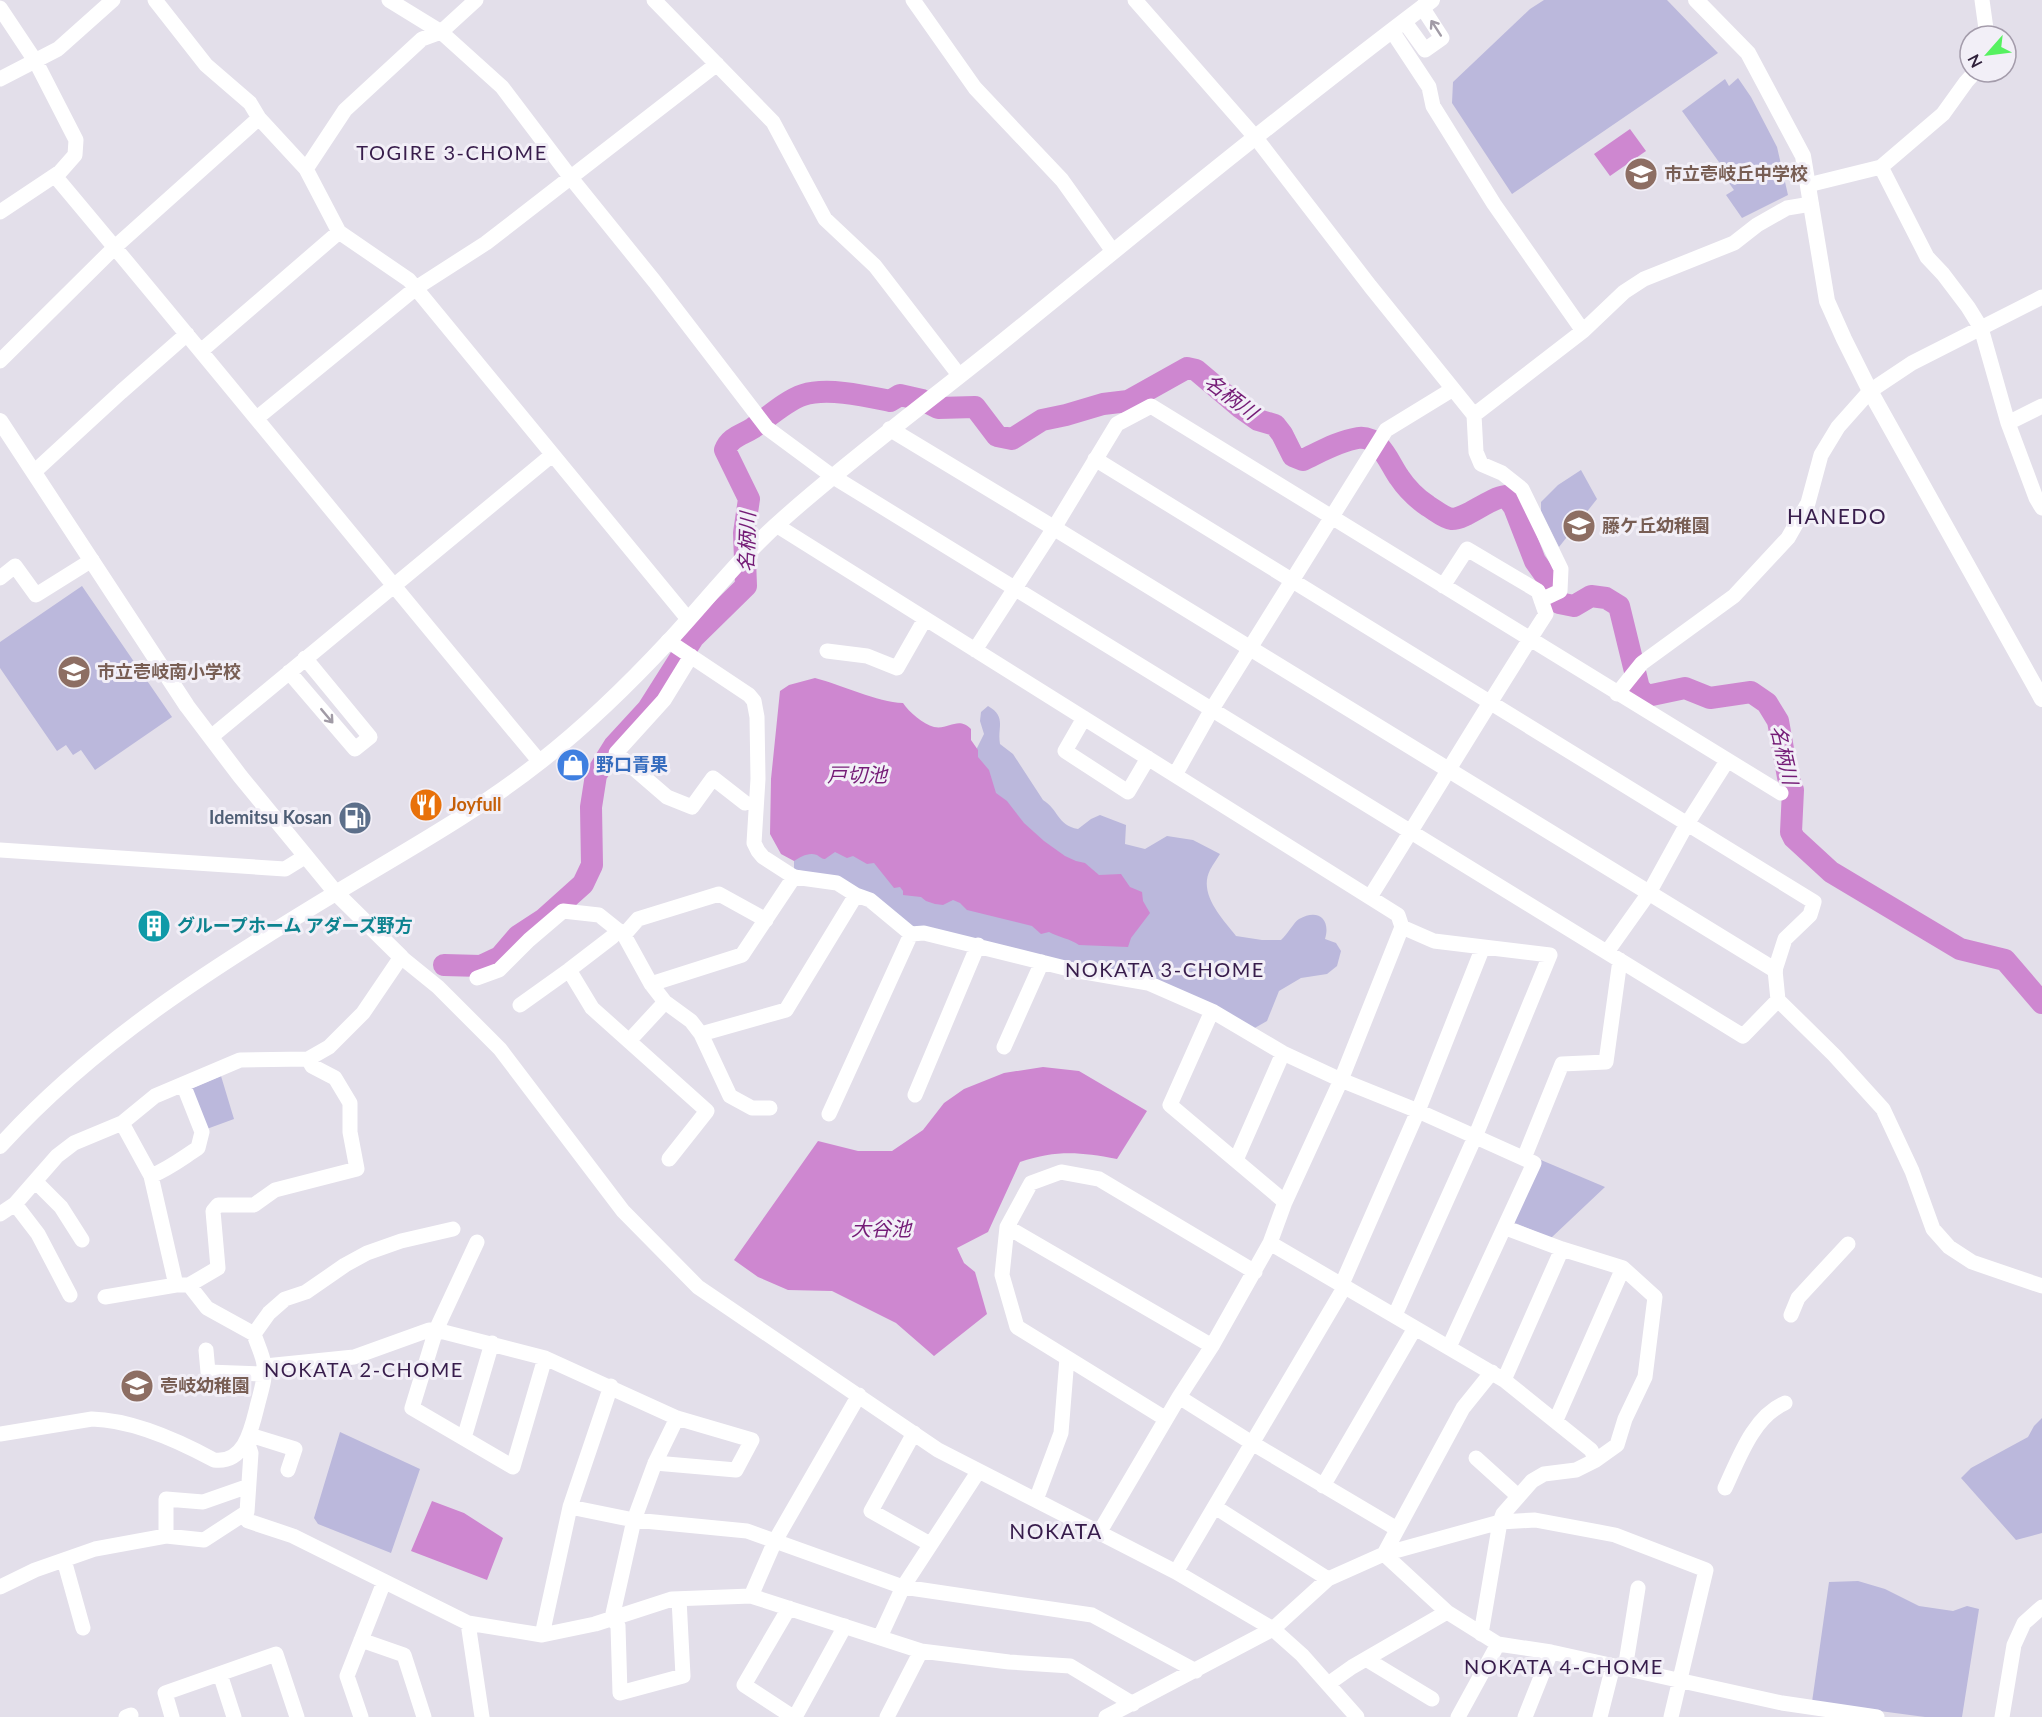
<svg xmlns="http://www.w3.org/2000/svg" width="2042" height="1717" font-family="Lato,'Noto Sans JP',sans-serif">
	<style>
		.green { fill: #bbb8dc }
		.water { fill: #ce87d0 }
		.lines { fill: none; stroke-linecap: round; stroke-linejoin: round }
		.river { stroke: #ce87d0; stroke-width: 22 }
		.minor { stroke: #fff; stroke-width: 15 }
		.tertiary { stroke: #fff; stroke-width: 16 }
		.oneway { stroke: #a19ba6 }
		.labels { text-anchor: middle; stroke-width: 6; stroke-linejoin: round; paint-order: stroke }
		.education-label { font-size: 18px; font-weight: bold; fill: #785e54; stroke: #f2eff7; text-anchor: start }
		.shop-label { font-size: 18px; font-weight: bold; fill: #366cbe; stroke: #f2eff7; text-anchor: start }
		.food-label { font-size: 18px; font-weight: bold; fill: #c56008; stroke: #f2eff7; text-anchor: start }
		.service-label { font-size: 18px; font-weight: bold; fill: #4e5e75; stroke: #f2eff7; text-anchor: end }
		.culture-label { font-size: 18px; font-weight: bold; fill: #0d838f; stroke: #f2eff7; text-anchor: start }
		.neighbourhood-label { font-size: 20px; letter-spacing: 1.5px; fill: #381d4c; stroke: #f2eff7 }
		.water-label { font-size: 20px; font-style: italic; fill: #741b76; stroke: #f2eff7 }
		.quarter-label { font-size: 21px; letter-spacing: 1.5px; fill: #381d4c; stroke: #f2eff7 }
	</style>
	<rect width="100%" height="100%" fill="#e3dfea"/>
	<path class="green" d="M 1544,0 L 1667,0 L 1718,53 L 1512,194 L 1452,103 L 1453,82 L 1530,9 Z
		M 1738,78 L 1751,97 L 1777,147 L 1788,195 L 1742,218 L 1726,195 L 1734,190 L 1721,172 L 1724,169 L 1682,111 L 1725,79 L 1729,86 Z
		M 1581,470 L 1597,499 L 1559,547 L 1541,511 L 1541,502 L 1558,485 Z
		M 82,586 L 172,717 L 95,770 L 81,750 L 73,755 L 66,745 L 57,751 L 0,668 L 0,642 Z
		M 988,706 C 1007,717 997,727 1000,744 L 1013,754 L 1043,800 C 1059,810 1057,825 1078,829 L 1091,819 L 1100,815 L 1126,825 L 1125,844 L 1145,849 L 1167,836 L 1193,840 L 1220,854 C 1217,859 1213,864 1210,870 C 1198,894 1222,918 1236,936 L 1262,940 L 1281,940 C 1287,935 1294,922 1299,919 C 1318,908 1331,919 1325,939 L 1336,943 L 1341,951 L 1337,966 L 1327,974 L 1301,978 L 1279,991 L 1267,1021 L 1253,1029 L 1148,979 L 918,929 L 821,876 L 794,869 L 794,858 L 799,852 L 827,848 L 1097,878 L 1062,859 L 1038,839 L 997,797 L 975,752 L 984,734 L 980,721 L 981,712 Z
		M 221,1076 L 234,1119 L 204,1130 L 188,1090 Z
		M 1541,1160 L 1605,1187 L 1551,1238 L 1515,1223 L 1515,1221 Z
		M 2042,1418 L 2042,1533 L 2016,1540 L 1961,1478 L 1971,1468 L 2028,1437 L 2034,1426 Z
		M 340,1432 L 420,1469 L 391,1553 L 318,1524 L 314,1518 Z
		M 1858,1581 L 1885,1589 L 1919,1606 L 1953,1611 L 1967,1606 L 1979,1609 L 1962,1717 L 1925,1717 L 1812,1702 L 1829,1582 Z"/>
	<path class="water" d="M 1630,129 L 1646,151 L 1610,176 L 1594,154 Z
		M 815,678 C 842,685 877,702 903,703 C 909,712 923,724 934,727 C 949,730 958,716 971,729 L 971,740 L 978,750 L 978,757 L 989,770 L 996,793 L 1007,801 L 1024,823 L 1044,841 L 1065,856 L 1076,861 L 1085,863 L 1099,875 L 1121,874 L 1130,887 L 1142,892 L 1143,901 L 1150,913 L 1131,938 L 1128,947 L 1079,945 C 1071,939 1058,937 1049,932 L 1041,934 L 1032,926 L 967,910 L 960,903 L 953,900 L 943,905 L 935,904 L 926,901 L 921,897 L 903,895 L 903,891 L 900,887 L 894,888 L 874,863 L 867,864 L 853,856 L 847,858 L 835,852 L 825,859 C 822,859 820,857 817,855 C 808,852 801,857 794,861 L 781,854 L 770,834 L 771,779 L 780,691 L 789,685 Z
		M 1043,1067 L 1079,1071 L 1147,1111 L 1117,1159 C 1079,1152 1057,1150 1020,1162 L 988,1232 L 957,1248 L 964,1263 L 975,1272 L 987,1314 L 934,1356 L 896,1323 L 832,1291 L 788,1290 L 758,1277 L 734,1260 L 818,1141 L 858,1151 L 892,1151 L 923,1130 L 944,1103 L 964,1089 L 1004,1073 Z
		M 432,1501 L 464,1513 L 503,1538 L 487,1580 L 411,1551 Z"/>
	<g class="lines">
		<path class="river" d="M 444,965 L 481,966 L 500,957 L 518,936 L 544,919 L 583,884 L 592,865 L 591,807 L 596,775 L 614,746 L 648,709 L 693,638 L 746,586 L 744,533 L 749,499 L 725,450 C 730,437 742,435 753,428 C 767,418 787,400 803,395 C 827,387 866,396 890,401 L 900,395 L 922,400 L 938,408 L 975,407 L 997,436 L 1012,439 L 1042,420 L 1066,415 L 1103,404 L 1128,401 L 1187,368 L 1196,370 L 1241,408 L 1258,420 L 1275,425 L 1282,434 L 1293,456 L 1303,460 C 1320,452 1339,441 1358,438 C 1380,435 1389,463 1399,477 C 1407,489 1416,498 1428,506 C 1435,510 1444,518 1452,519 C 1466,519 1489,498 1506,496 L 1514,507 L 1535,561 L 1550,582 L 1559,603 L 1574,606 L 1591,596 L 1606,598 L 1619,606 L 1639,688 L 1647,696 L 1685,688 L 1710,698 L 1751,692 L 1767,703 L 1778,721 L 1788,777 L 1793,790 L 1791,832 L 1794,838 L 1831,872 L 1960,949 L 2005,960 L 2042,1003"/>
		<path class="minor" d="M 155,0 L 206,65 L 250,103 L 259,118 L 306,169 L 339,232 L 409,280 L 688,619
			M 389,0 L 441,32 L 502,87 L 571,178 L 655,282 L 767,428 L 832,476 L 1743,1036 L 1778,1000
			M 654,0 L 773,122 L 825,219 L 875,266 L 959,375
			M 913,0 L 975,88 L 1062,180 L 1112,250
			M 1135,0 L 1256,138 L 1370,286 L 1474,415 L 1476,452 L 1481,464 L 1502,473 L 1522,489 L 1561,569 L 1560,591 L 1541,600
			M 1982,0 L 1987,36
			M 0,8 L 36,62 L 76,140 L 75,155 L 60,172 L 0,212
			M 1404,21 L 1425,50 L 1442,38 L 1422,7
			M 1392,31 L 1429,87 L 1433,106 L 1494,204 L 1583,331
			M 0,79 L 58,49 L 113,0
			M 1881,167 L 1927,257 L 1943,274 L 1968,307 L 1981,328 L 2008,423 L 2036,498 L 2042,508
			M 306,169 L 345,110 L 422,39 L 441,32 L 476,0
			M 55,176 C 218,370 377,567 540,762
			M 1808,185 L 1881,167 L 1943,114 L 1966,82 L 1975,72
			M 201,351 L 339,232
			M 0,361 L 115,247 L 259,118
			M 1474,415 L 1583,331 L 1624,292 L 1644,279 L 1734,243 L 1757,225 L 1787,208 L 1811,204
			M 257,418 L 416,288 L 486,243 L 717,64
			M 2008,423 L 2042,406
			M 1095,459 L 1814,902 L 1810,915 L 1785,939 L 1775,970 L 1778,1000 L 1834,1055 L 1883,1109 L 1912,1171 L 1933,1229 L 1949,1247 L 1972,1262 L 2042,1286
			M 34,472 L 121,392 L 187,334
			M 776,525 L 1398,915 L 1402,927 L 1341,1080 L 1285,1202 L 1270,1243 L 1212,1346 L 1179,1397 L 1099,1533
			M 0,578 L 15,566 L 36,595 L 92,560
			M 668,641 L 749,695 L 754,701 L 757,717 L 758,779 L 754,843 L 758,851 L 763,857 L 794,877 L 837,883 L 856,895 L 870,900 L 911,934 L 924,933 L 1073,970 L 1148,983 L 1212,1011 L 1283,1053 L 1341,1080 L 1418,1111 L 1534,1163 L 1449,1347
			M 975,650 L 1054,528 L 1117,424 L 1151,406 L 1781,793
			M 827,651 L 867,656 L 897,668 L 925,619
			M 691,656 L 664,700 L 616,753 L 667,797 L 692,807 L 713,778 L 745,803
			M 289,672 L 355,749 L 370,737 L 305,658
			M 1617,694 L 1642,663 L 1734,596 L 1788,538 L 1808,503 L 1821,455 L 1838,427 L 1870,391 L 1912,363 L 2042,297
			M 1084,718 L 1065,751 L 1128,792 L 1148,758
			M 211,737 L 552,455
			M 1175,775 L 1212,709 L 1386,430 L 1453,389
			M 0,850 L 285,869 L 306,856
			M 1370,897 C 1429,803 1486,707 1546,614 L 1538,591 L 1467,549 L 1443,586
			M 624,935 L 638,919 L 719,894 L 766,920
			M 1607,952 L 1649,893 L 1687,824 L 1727,761
			M 569,970 L 592,1008 L 707,1111 L 669,1159
			M 477,978 L 499,970 L 529,940 L 563,911 L 599,915 L 624,935 L 651,984 L 665,1002 L 691,1021 L 701,1034 L 730,1096 L 752,1108 L 770,1108
			M 651,984 L 742,955 L 794,877
			M 520,1005 L 569,970 L 612,937 L 618,930
			M 1212,1011 L 1170,1105 L 1285,1202
			M 701,1034 L 786,1010 L 856,895
			M 629,1041 L 665,1002
			M 1004,1047 L 1042,962
			M 915,1095 L 978,945
			M 829,1114 L 911,934
			M 122,1123 L 151,1176 L 176,1285
			M 1524,1158 L 1562,1064 L 1606,1062 L 1620,960
			M 1236,1160 L 1283,1053
			M 151,1176 C 170,1168 181,1159 198,1148 L 202,1132 L 183,1084
			M 35,1181 L 61,1207 L 82,1240
			M 15,1204 L 38,1234 L 70,1295
			M 0,1214 L 15,1204 L 57,1156 L 74,1143 L 122,1123 L 155,1096 L 240,1060 L 308,1059 L 329,1047 L 363,1013 L 401,957 L 438,987 L 500,1049 L 623,1211 L 698,1287 L 938,1450 L 1176,1572 L 1273,1629 L 1302,1655 L 1357,1717
			M 1007,1227 L 1212,1346
			M 477,1242 L 436,1330 L 412,1408 L 513,1467 L 545,1358
			M 1270,1243 L 1504,1380 L 1591,1450 L 1596,1460
			M 1342,1284 L 1418,1111 L 1483,947
			M 105,1297 L 176,1285 L 189,1285 L 218,1268 L 213,1211 L 218,1205 L 254,1205 L 275,1190 L 357,1169 L 350,1132 L 350,1103 L 335,1078 L 312,1066 L 308,1059
			M 1395,1315 L 1475,1137 L 1550,955 L 1434,941 L 1402,927
			M 1791,1315 L 1798,1298 L 1848,1244
			M 254,1334 L 269,1313 L 285,1299 L 306,1292 L 345,1265 L 367,1253 L 401,1241 L 453,1229
			M 206,1350 L 208,1372 L 264,1374
			M 265,1366 L 354,1357 L 429,1330 L 436,1330 L 545,1358 L 677,1418 L 752,1440 L 736,1470 L 655,1463
			M 1504,1380 L 1562,1249
			M 1179,1397 L 1252,1443 L 1397,1529
			M 677,1418 L 655,1463 L 634,1520 L 612,1618 L 618,1626 L 620,1693 L 683,1676 L 679,1599
			M 1166,1419 L 1017,1327 L 1002,1275 L 1007,1227 L 1031,1183 L 1061,1172 L 1099,1179 L 1255,1272
			M 1556,1420 L 1623,1268
			M 914,1433 L 871,1511 L 930,1544
			M 0,1434 L 92,1419 C 133,1420 179,1441 214,1460 C 246,1464 252,1426 258,1403 C 261,1391 266,1377 264,1365 C 263,1355 257,1344 254,1334 L 207,1308 L 189,1285
			M 250,1435 L 295,1449 L 288,1470
			M 464,1438 L 492,1343
			M 1476,1458 L 1518,1496
			M 1323,1486 L 1415,1328
			M 1725,1488 C 1739,1458 1753,1417 1785,1403
			M 1036,1500 L 1061,1433 L 1067,1358
			M 570,1507 L 634,1520 L 747,1531 L 903,1587 L 1092,1615 L 1196,1671
			M 1215,1507 L 1328,1579
			M 244,1515 L 248,1521 L 293,1536 L 468,1623 L 542,1635 L 595,1624 L 672,1599 L 751,1596 L 921,1651 L 1009,1662 L 1070,1666 L 1133,1704
			M 166,1536 L 166,1499 L 203,1502 L 243,1488 L 248,1489
			M 1384,1554 L 1447,1612 L 1498,1644 L 1551,1652 L 1782,1703 L 1877,1717
			M 1384,1554 L 1463,1408 L 1492,1372
			M 64,1560 L 83,1628
			M 1176,1572 L 1345,1286
			M 0,1587 L 35,1570 L 95,1549 L 166,1536 L 204,1540 L 247,1512 L 251,1453 L 247,1441
			M 751,1596 L 775,1541 L 859,1395
			M 789,1608 L 744,1685 L 793,1717
			M 468,1623 L 482,1717
			M 1481,1634 L 1500,1522 L 1503,1514 L 1532,1481 L 1544,1474 L 1576,1470 L 1596,1460 L 1617,1445 L 1625,1419 L 1645,1377 L 1655,1297 L 1623,1268 L 1562,1249 L 1506,1228
			M 542,1635 L 570,1507 L 611,1386
			M 880,1637 L 903,1587 L 978,1472
			M 361,1640 L 404,1655 L 424,1717
			M 1366,1659 L 1432,1699
			M 1625,1669 L 1638,1588
			M 220,1674 L 234,1717
			M 1328,1684 L 1352,1667 L 1447,1612
			M 126,1717 L 131,1715
			M 172,1717 L 165,1693 L 276,1654 L 297,1717
			M 361,1717 L 347,1676 L 384,1582
			M 795,1717 L 845,1626
			M 887,1717 L 921,1651
			M 1106,1717 L 1273,1629 L 1328,1579 L 1384,1554 L 1500,1522 L 1535,1520 L 1615,1535 L 1706,1570 L 1671,1717
			M 1458,1717 L 1498,1644
			M 1525,1717 L 1551,1652
			M 1600,1717 L 1613,1666
			M 2002,1717 L 2014,1645 L 2024,1623 L 2042,1607"/>
		<path class="tertiary" d="M 1696,0 L 1748,53 L 1803,156 L 1827,301 L 1844,339 L 1870,391 L 2042,699
			M 0,421 L 187,706 L 240,776 L 336,893 L 401,957
			M 890,429 L 1054,528 L 1775,970
			M 0,1146 C 95,1041 218,964 339,891 C 407,850 478,811 541,761 C 587,725 629,684 669,641 C 706,601 741,556 782,520 C 856,454 936,396 1012,334 C 1151,221 1289,108 1432,0"/>
	</g>
	<defs><path id="oneway-shaft" d="M-6 0H5M1.5-3L5.5 0L1.5 3" fill="none" stroke-width="1.6" stroke-linecap="round" stroke-linejoin="round" transform="scale(1.5)"/></defs>
	<g class="oneway">
		<use href="#oneway-shaft" transform="translate(1436 28) rotate(-123)"/>
		<use href="#oneway-shaft" transform="translate(327 716) rotate(50)"/>
	</g>
	<defs>
		<symbol id="school-disc" viewBox="-11 -11 22 22"><circle r="9.5" fill="#8d6e63" stroke="#f2eff7"/><path d="M0-5L7-2L0 1L-7-2ZM-4 1L0 2.5L4 1V4Q0 6-4 4Z" fill="#fff"/></symbol>
		<symbol id="shop-disc" viewBox="-11 -11 22 22"><circle r="9.5" fill="#3f7fe0" stroke="#f2eff7"/><path d="M-5-2.5h2.3a2.7 3.5 0 0 1 5.4 0H5L5.5 6h-11ZM-1.5-2.5h3a1.5 2.3 0 0 0-3 0Z" fill="#fff"/></symbol>
		<symbol id="restaurant-disc" viewBox="-11 -11 22 22"><circle r="9.5" fill="#e8710a" stroke="#f2eff7"/><path d="M-5-6h1v4h1v-4h1v4h1v-4h1v5L-1.5 .5V6h-2V.5L-5-1ZM5-6V6H3V1.5H1.5Q1.5-4 5-6Z" fill="#fff"/></symbol>
		<symbol id="fuel-disc" viewBox="-11 -11 22 22"><circle r="9.5" fill="#5c6f8a" stroke="#f2eff7"/><path d="M-5.5-6h7V0h2V4h1.3V-2.5L3-4.5l.8-.8L6-3V5H2.5V1h-1V6h-7ZM-4.2-4.7v3.2H.2V-4.7Z" fill="#fff"/></symbol>
		<symbol id="building-disc" viewBox="-11 -11 22 22"><circle r="9.5" fill="#0f9aa8" stroke="#f2eff7"/><path d="M-4-6H4V6H1V3H-1V6H-4ZM-2.5-4.3h1.7v1.8h-1.7ZM.8-4.3h1.7v1.8H.8ZM-2.5-1h1.7V.8h-1.7ZM.8-1h1.7V.8H.8Z" fill="#fff"/></symbol>
	</defs>
	<g fill-rule="evenodd">
		<use href="#school-disc" x="1622" y="155" width="38" height="38"/>
		<use href="#school-disc" x="1560" y="507" width="38" height="38"/>
		<use href="#school-disc" x="55" y="653" width="38" height="38"/>
		<use href="#shop-disc" x="554" y="746" width="38" height="38"/>
		<use href="#restaurant-disc" x="407" y="786" width="38" height="38"/>
		<use href="#fuel-disc" x="336" y="799" width="38" height="38"/>
		<use href="#building-disc" x="135" y="907" width="38" height="38"/>
		<use href="#school-disc" x="118" y="1367" width="38" height="38"/>
	</g>
	<g class="labels">
		<g class="education-label">
			<text x="1664" y="180">市立壱岐丘中学校</text>
			<text x="1602" y="532">藤ケ丘幼稚園</text>
			<text x="97" y="678">市立壱岐南小学校</text>
			<text x="160" y="1392">壱岐幼稚園</text>
		</g>
		<g class="shop-label">
			<text x="596" y="771">野口青果</text>
		</g>
		<g class="food-label">
			<text x="449" y="811">Joyfull</text>
		</g>
		<g class="service-label">
			<text x="332" y="824">Idemitsu Kosan</text>
		</g>
		<g class="culture-label">
			<text x="177" y="932">グループホーム アダーズ野方</text>
		</g>
		<g class="neighbourhood-label">
			<text x="452" y="160">TOGIRE 3-CHOME</text>
			<text x="1165" y="977">NOKATA 3-CHOME</text>
			<text x="364" y="1377">NOKATA 2-CHOME</text>
			<text x="1564" y="1674">NOKATA 4-CHOME</text>
		</g>
		<g class="water-label">
			<text transform="translate(1231 397) rotate(37)" y="7">名柄川</text>
			<text transform="translate(747 542) rotate(-88)" y="7">名柄川</text>
			<text transform="translate(1784 755) rotate(77)" y="7">名柄川</text>
			<text x="857" y="782">戸切池</text>
			<text x="881" y="1236">大谷池</text>
		</g>
		<g class="quarter-label">
			<text x="1837" y="524">HANEDO</text>
			<text x="1056" y="1539">NOKATA</text>
		</g>
	</g>
	<g transform="translate(1988 54) rotate(242)"><circle r="28" fill="#f2eff7" stroke="#a49cab" stroke-width="1.5"/>
	<path d="M0-4.5L10 22L0 15L-10 22Z" fill="#56f160"/>
	<text y="-9" font-size="16" font-weight="bold" text-anchor="middle" fill="#2f203a">N</text>
	</g>
</svg>
